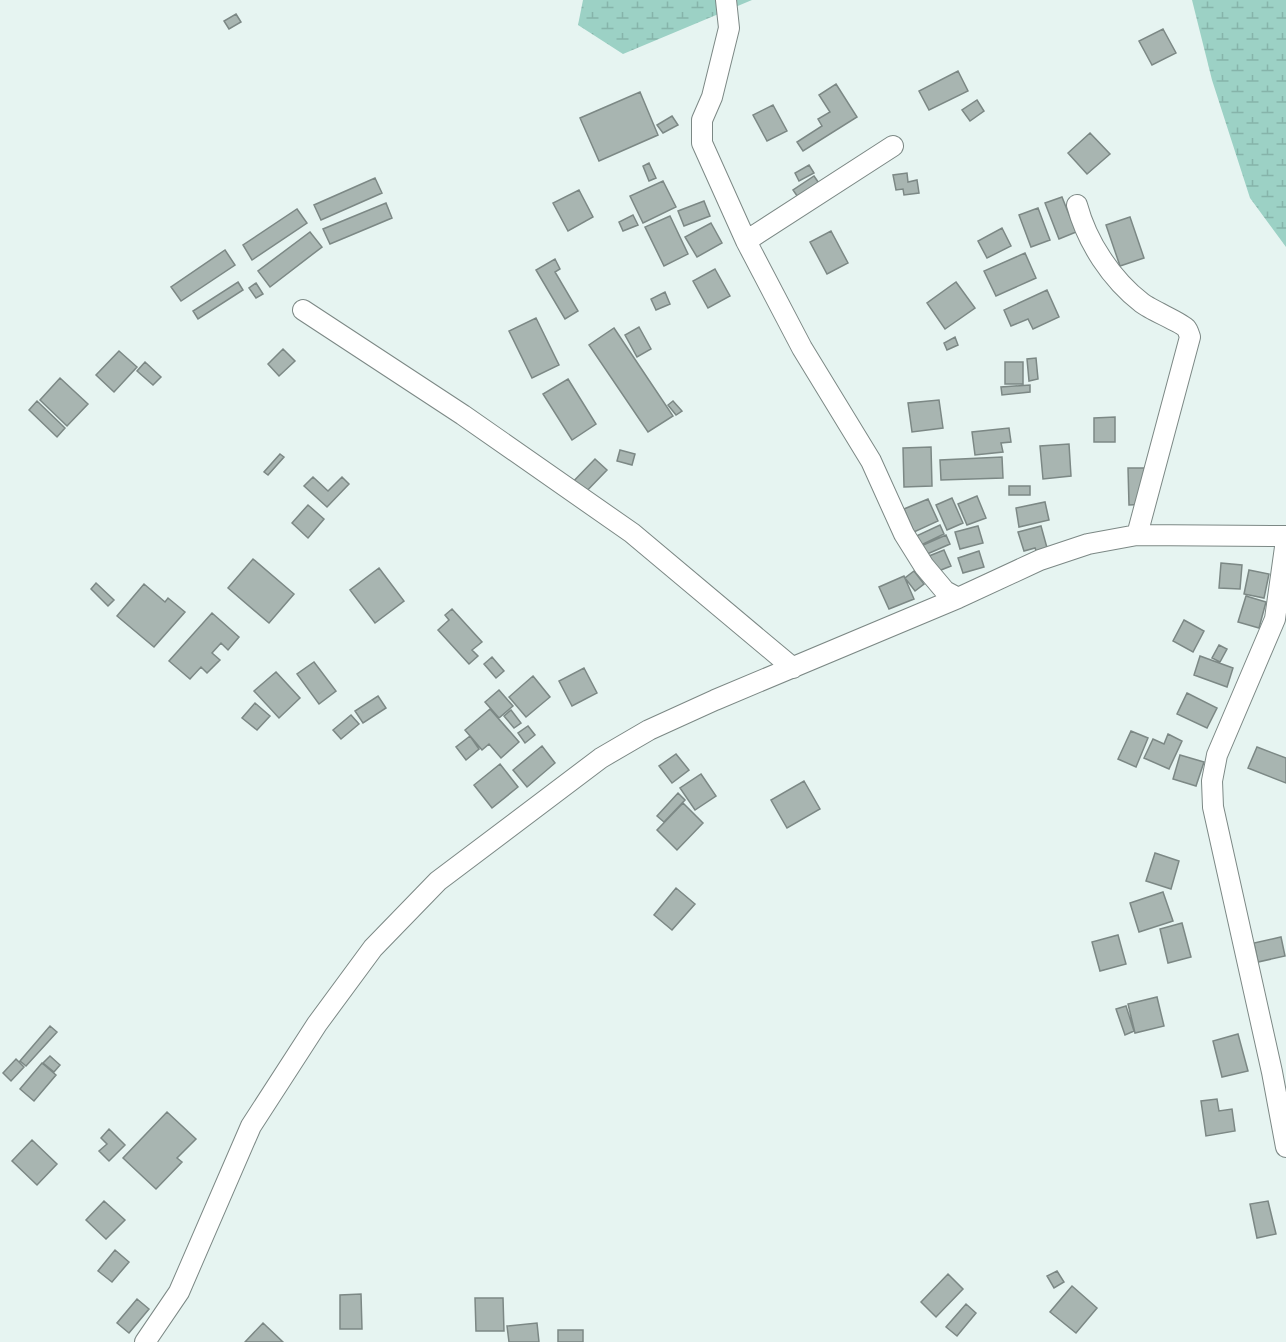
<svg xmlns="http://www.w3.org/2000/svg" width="1286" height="1342" font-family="Mulish,sans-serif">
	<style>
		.wetland { fill: url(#wetland-marsh) }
		.building { fill: #a8b5b1; stroke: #7c8885; stroke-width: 1.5 }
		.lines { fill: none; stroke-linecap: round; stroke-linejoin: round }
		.minor-casing { stroke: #7c8885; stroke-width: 22 }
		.minor { stroke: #fff; stroke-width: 20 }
	</style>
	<defs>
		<pattern id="wetland-marsh" width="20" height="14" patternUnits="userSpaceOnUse" patternTransform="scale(1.5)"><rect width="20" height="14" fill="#9cd1c5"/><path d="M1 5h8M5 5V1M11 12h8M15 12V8" fill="none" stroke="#86b4aa"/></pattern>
	</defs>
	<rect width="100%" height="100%" fill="#e6f4f1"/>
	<path class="wetland" d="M 583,0 L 752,0 L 623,54 L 578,25 Z
		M 1192,0 L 1286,0 L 1286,247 L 1250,198 L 1212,80 Z"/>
	<path class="building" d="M 236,14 L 241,22 L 229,29 L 224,21 Z
		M 1163,29 L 1176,53 L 1152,65 L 1139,41 Z
		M 958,71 L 968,91 L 929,110 L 919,91 Z
		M 836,84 L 857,117 L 803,151 L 797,142 L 822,126 L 818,119 L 830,112 L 819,95 Z
		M 640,92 L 658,135 L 599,161 L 580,118 Z
		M 977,100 L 984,111 L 970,121 L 962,110 Z
		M 773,105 L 787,131 L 767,141 L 753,115 Z
		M 672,116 L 678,125 L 663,133 L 657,125 Z
		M 1090,133 L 1110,154 L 1087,174 L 1068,153 Z
		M 649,163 L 656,178 L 649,181 L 643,166 Z
		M 809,165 L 814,173 L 799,181 L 795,173 Z
		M 907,173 L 908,182 L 917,180 L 919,193 L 904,195 L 903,189 L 896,190 L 893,175 Z
		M 814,176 L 825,192 L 804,206 L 793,190 Z
		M 375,178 L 382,193 L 321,220 L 314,205 Z
		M 663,181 L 676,207 L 643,223 L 630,196 Z
		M 579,190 L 593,217 L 568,231 L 553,203 Z
		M 1062,197 L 1076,232 L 1059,239 L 1045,203 Z
		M 704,201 L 710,216 L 684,226 L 678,211 Z
		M 386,203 L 392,218 L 330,244 L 323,229 Z
		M 1038,208 L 1050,240 L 1031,247 L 1019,215 Z
		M 297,209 L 307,223 L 252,260 L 243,245 Z
		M 633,215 L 638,225 L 623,231 L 619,222 Z
		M 670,216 L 688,254 L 664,266 L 645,227 Z
		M 1130,217 L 1144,258 L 1120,266 L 1106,225 Z
		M 711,223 L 722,243 L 697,257 L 685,237 Z
		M 1002,228 L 1011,246 L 987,258 L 978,241 Z
		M 831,231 L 848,263 L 827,274 L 810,242 Z
		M 310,232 L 322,247 L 270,287 L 258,271 Z
		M 225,250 L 235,265 L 181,301 L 171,287 Z
		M 1025,253 L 1036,278 L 996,296 L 984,271 Z
		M 555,259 L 560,269 L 555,272 L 578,311 L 565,319 L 536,270 Z
		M 715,269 L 730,296 L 708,308 L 693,281 Z
		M 238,282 L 243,290 L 198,319 L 193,311 Z
		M 956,282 L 975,308 L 945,329 L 927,303 Z
		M 256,283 L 263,294 L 256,298 L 249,288 Z
		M 1047,290 L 1059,317 L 1033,329 L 1028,319 L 1011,326 L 1004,310 Z
		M 665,292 L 670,304 L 656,310 L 651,299 Z
		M 536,318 L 559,365 L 532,378 L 509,331 Z
		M 639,327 L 651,349 L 637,357 L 625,335 Z
		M 614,328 L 673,416 L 648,432 L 589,345 Z
		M 955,337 L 958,345 L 947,350 L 944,343 Z
		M 283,349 L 295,361 L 279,376 L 268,364 Z
		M 119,351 L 137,367 L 114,392 L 96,375 Z
		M 1036,358 L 1038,379 L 1029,381 L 1027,359 Z
		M 145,362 L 161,377 L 153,385 L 137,371 Z
		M 1005,362 L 1023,362 L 1023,384 L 1005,384 Z
		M 60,378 L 88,404 L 67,426 L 40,400 Z
		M 568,379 L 596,424 L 572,440 L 543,394 Z
		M 1030,385 L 1030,392 L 1002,395 L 1001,387 Z
		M 939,400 L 943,428 L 912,432 L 908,403 Z
		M 37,401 L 65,428 L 57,437 L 29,410 Z
		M 673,401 L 682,411 L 676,415 L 668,405 Z
		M 1115,417 L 1115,442 L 1094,442 L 1094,418 Z
		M 1009,428 L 1011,442 L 1001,443 L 1003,452 L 975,455 L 972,432 Z
		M 1069,444 L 1071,476 L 1043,479 L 1040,446 Z
		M 931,447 L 932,486 L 904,487 L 903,448 Z
		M 620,450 L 635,454 L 632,465 L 617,461 Z
		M 280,454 L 284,457 L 268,475 L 264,472 Z
		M 1002,457 L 1003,478 L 941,480 L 940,460 Z
		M 595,459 L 607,470 L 578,500 L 566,489 Z
		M 1128,468 L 1149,468 L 1150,504 L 1129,505 Z
		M 313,477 L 328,491 L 342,477 L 349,484 L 327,507 L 304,486 Z
		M 1009,486 L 1030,486 L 1030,495 L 1009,495 Z
		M 977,496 L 986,518 L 967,525 L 958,504 Z
		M 952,498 L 963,523 L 947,530 L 936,505 Z
		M 928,499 L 938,521 L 914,532 L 904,509 Z
		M 1045,502 L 1049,520 L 1019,527 L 1016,508 Z
		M 308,505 L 324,519 L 308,538 L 292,523 Z
		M 940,525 L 944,534 L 917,547 L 912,538 Z
		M 978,526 L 983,543 L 960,549 L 955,532 Z
		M 1041,526 L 1049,555 L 1039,558 L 1035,548 L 1024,551 L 1018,532 Z
		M 946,535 L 950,544 L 925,555 L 921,546 Z
		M 944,550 L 951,566 L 936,572 L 929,556 Z
		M 979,551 L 984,567 L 963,573 L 958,558 Z
		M 253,559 L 294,594 L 269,623 L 228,588 Z
		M 1221,563 L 1242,565 L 1240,589 L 1219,588 Z
		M 379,568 L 404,601 L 375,623 L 350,590 Z
		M 1249,570 L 1269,574 L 1264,598 L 1244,594 Z
		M 914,571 L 924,584 L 915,591 L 905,578 Z
		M 904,576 L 914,599 L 889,609 L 879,587 Z
		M 96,583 L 114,600 L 108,606 L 91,589 Z
		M 144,584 L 165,602 L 168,598 L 185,612 L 154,647 L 117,616 Z
		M 1246,596 L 1266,602 L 1259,628 L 1238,622 Z
		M 452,609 L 482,642 L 472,650 L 478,656 L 469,664 L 438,630 L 449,620 L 445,615 Z
		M 212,613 L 239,637 L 228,650 L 221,643 L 212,653 L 220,660 L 207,673 L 201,667 L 190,679 L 169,661 Z
		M 1184,620 L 1204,631 L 1193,652 L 1173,641 Z
		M 1219,645 L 1227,649 L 1220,662 L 1212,658 Z
		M 1200,656 L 1233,668 L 1227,687 L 1194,675 Z
		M 492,657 L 504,671 L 496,678 L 484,664 Z
		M 314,662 L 336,691 L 319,704 L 297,674 Z
		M 584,668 L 597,693 L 572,706 L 559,681 Z
		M 276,672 L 300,698 L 279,718 L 254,691 Z
		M 533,676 L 550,697 L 526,717 L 509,697 Z
		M 499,690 L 513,706 L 499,718 L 485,702 Z
		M 1187,693 L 1217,708 L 1207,728 L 1177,714 Z
		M 378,696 L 386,708 L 363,723 L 355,711 Z
		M 255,703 L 270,716 L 257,730 L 242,718 Z
		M 490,709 L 519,742 L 501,758 L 489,744 L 482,750 L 465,730 Z
		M 511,710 L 521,723 L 514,728 L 504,716 Z
		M 351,715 L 359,724 L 341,739 L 333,730 Z
		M 528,726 L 535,735 L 525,743 L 518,733 Z
		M 1131,731 L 1148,738 L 1136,767 L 1118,759 Z
		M 1168,734 L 1182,741 L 1169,769 L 1144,758 L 1153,739 L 1164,744 Z
		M 470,736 L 479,749 L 466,760 L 456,747 Z
		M 542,746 L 555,763 L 527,787 L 513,770 Z
		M 1257,747 L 1286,758 L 1286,783 L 1248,768 Z
		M 676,754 L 689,770 L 672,783 L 659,766 Z
		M 1180,755 L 1204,762 L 1196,786 L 1173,779 Z
		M 500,764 L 518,787 L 492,808 L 474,785 Z
		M 701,774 L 716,796 L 695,810 L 680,788 Z
		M 804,781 L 820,809 L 787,828 L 771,800 Z
		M 678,793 L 685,800 L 664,822 L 657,816 Z
		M 683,803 L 703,823 L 677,850 L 657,830 Z
		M 1155,853 L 1179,861 L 1171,889 L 1146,881 Z
		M 676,888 L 695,904 L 672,930 L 654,915 Z
		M 1163,892 L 1173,921 L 1139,932 L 1130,903 Z
		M 1182,923 L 1191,957 L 1168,963 L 1160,929 Z
		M 1118,935 L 1126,964 L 1100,971 L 1092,942 Z
		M 1281,937 L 1285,956 L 1258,962 L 1254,943 Z
		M 1157,997 L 1164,1026 L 1135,1033 L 1128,1004 Z
		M 1126,1006 L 1134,1031 L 1125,1035 L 1116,1009 Z
		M 50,1026 L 57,1032 L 26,1066 L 20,1061 Z
		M 1238,1034 L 1248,1071 L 1222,1077 L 1213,1041 Z
		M 50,1056 L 60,1065 L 54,1072 L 43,1063 Z
		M 16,1059 L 24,1067 L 11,1081 L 3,1073 Z
		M 42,1063 L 56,1075 L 34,1101 L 20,1089 Z
		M 1217,1099 L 1219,1111 L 1232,1109 L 1235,1131 L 1206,1136 L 1201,1101 Z
		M 167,1112 L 196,1139 L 177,1158 L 182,1162 L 156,1189 L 123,1158 Z
		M 109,1129 L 125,1145 L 109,1161 L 99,1151 L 107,1144 L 101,1138 Z
		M 32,1140 L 57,1164 L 37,1185 L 12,1161 Z
		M 104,1201 L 125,1220 L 106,1239 L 86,1220 Z
		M 1268,1201 L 1276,1234 L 1257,1238 L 1250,1204 Z
		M 115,1250 L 129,1262 L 112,1282 L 98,1271 Z
		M 1057,1271 L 1064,1282 L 1054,1288 L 1047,1276 Z
		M 948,1274 L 963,1289 L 936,1317 L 921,1302 Z
		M 1072,1286 L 1097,1308 L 1076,1333 L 1050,1312 Z
		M 361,1294 L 362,1329 L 340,1329 L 340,1295 Z
		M 475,1298 L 503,1298 L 504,1331 L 476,1331 Z
		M 137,1299 L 149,1309 L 129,1333 L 117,1323 Z
		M 966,1304 L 976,1313 L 957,1336 L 946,1327 Z
		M 263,1323 L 283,1342 L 245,1342 Z
		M 537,1323 L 539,1342 L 509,1342 L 507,1326 Z
		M 558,1330 L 583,1330 L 583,1342 L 558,1342 Z"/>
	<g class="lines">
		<defs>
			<path id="minor" d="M 726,0 L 729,28 L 712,97 L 702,120 L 702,143 L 746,241 L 802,348 L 871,461 L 904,534 L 924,566 L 945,591 L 958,598
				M 1077,205 C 1087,242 1111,279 1142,303 C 1151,310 1182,323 1186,328 C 1188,330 1189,334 1190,337 L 1137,535
				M 746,241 L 893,146
				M 303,310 L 463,415 L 632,533 L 793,668
				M 1286,540 L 1275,619 L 1217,755 L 1212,781 L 1213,807 L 1272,1072 L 1286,1147
				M 145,1342 L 179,1292 L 251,1126 L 317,1024 L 373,948 L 438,881 L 601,758 L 649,730 L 715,700 L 958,598 L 1040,560 L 1088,544 L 1137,535 L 1286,536"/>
		</defs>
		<use href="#minor" class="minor-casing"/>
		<use href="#minor" class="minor"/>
	</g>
</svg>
